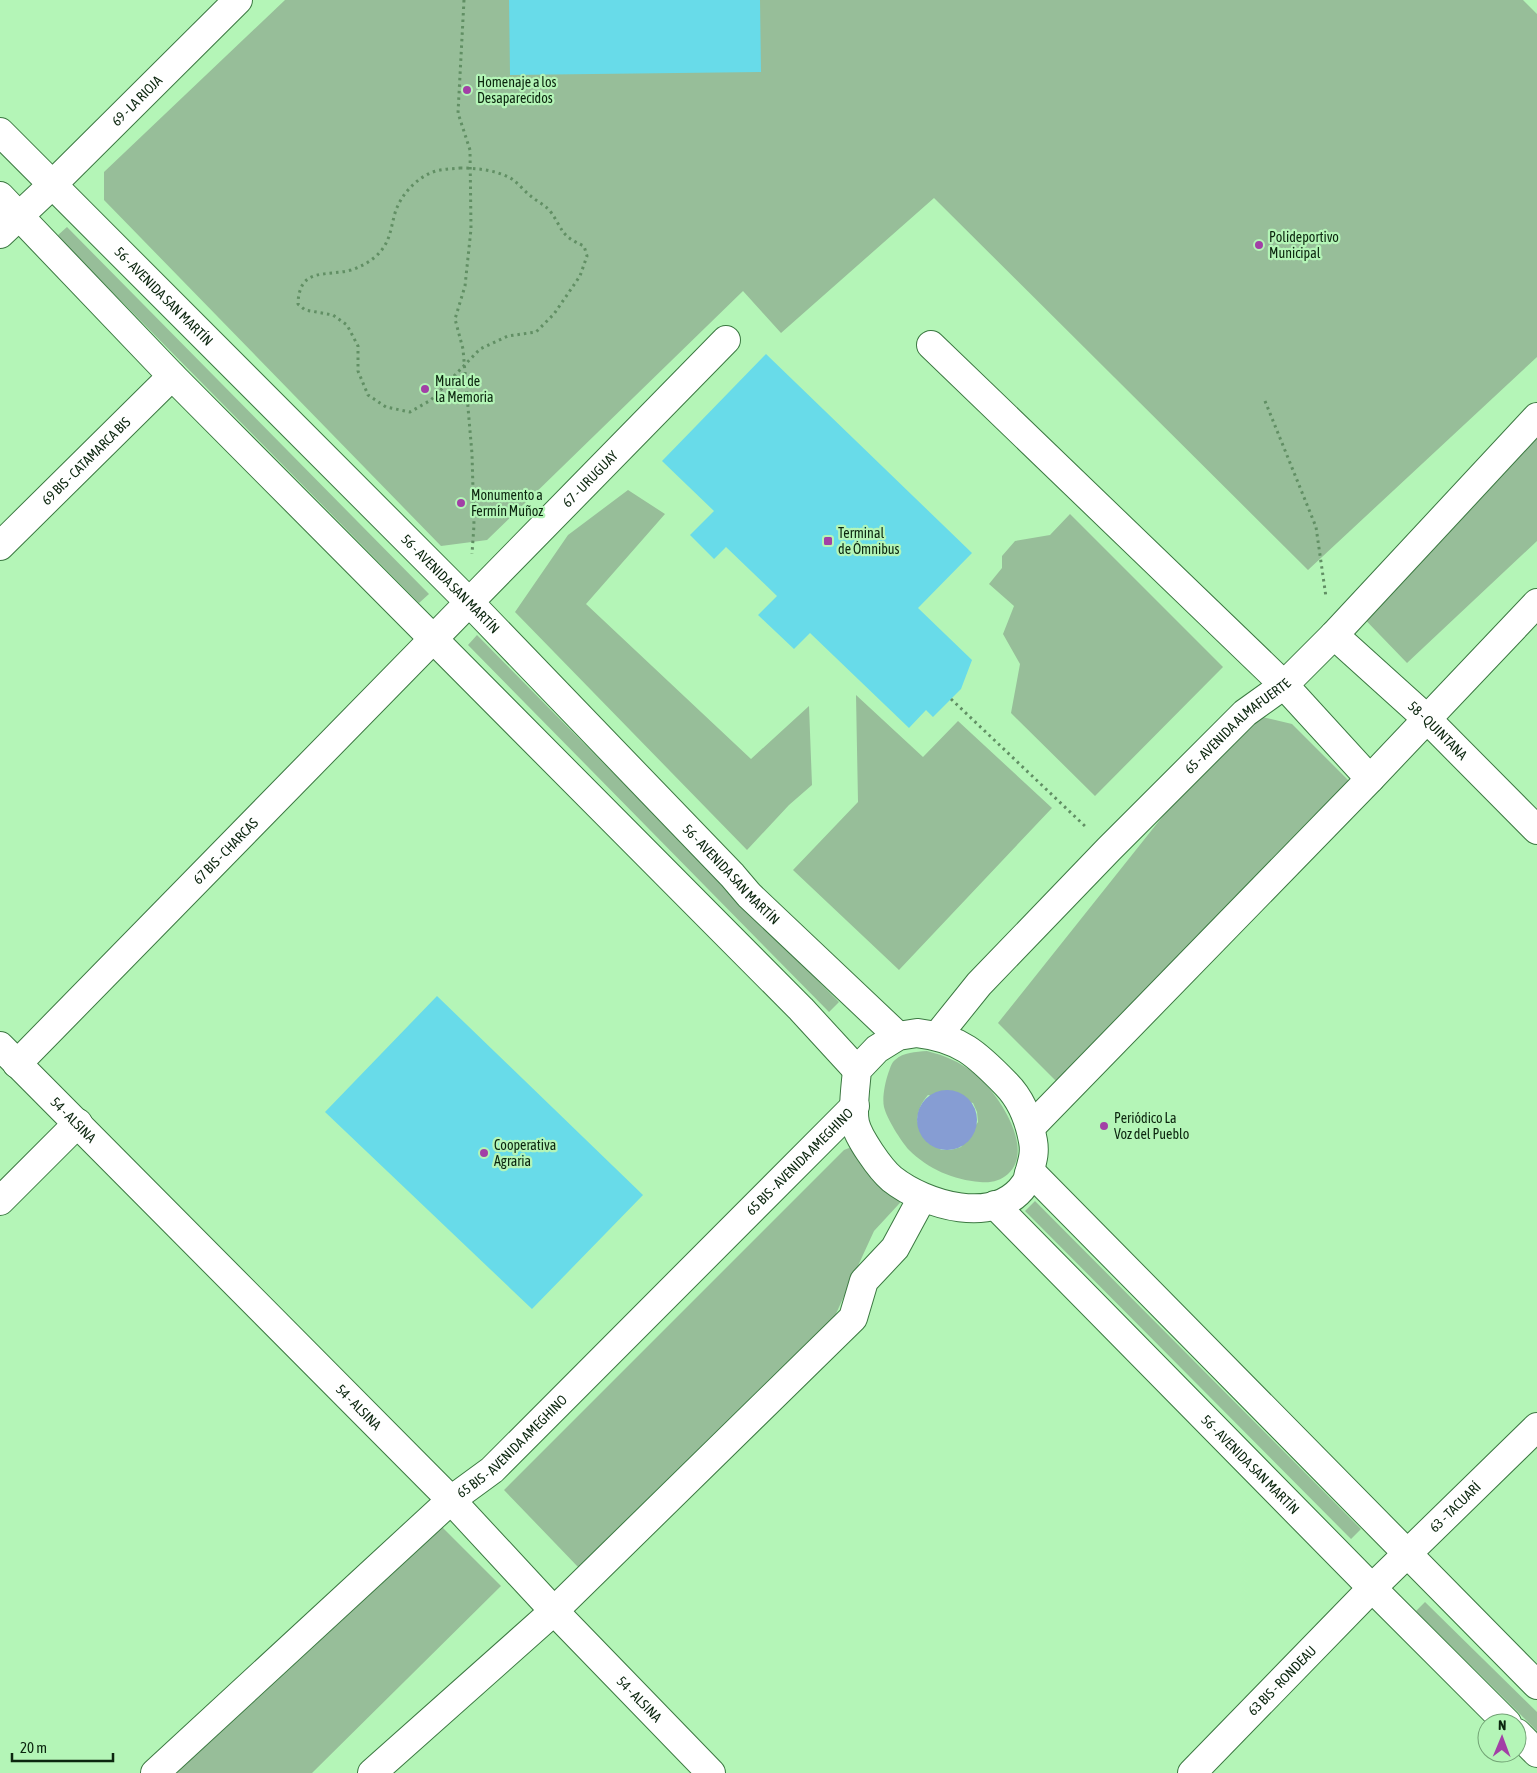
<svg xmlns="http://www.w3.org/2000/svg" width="1537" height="1773" viewBox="0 0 1537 1773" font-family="'Asap Condensed',sans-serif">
<rect width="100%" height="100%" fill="#b4f5b7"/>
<!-- green -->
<path fill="#97be99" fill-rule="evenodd" d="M 285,0 L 1523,0 L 1537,14 L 1537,357 L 1308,570 L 934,198 L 781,333 L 743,291 L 487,540 L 441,546 L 104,200 L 104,172 Z
M 67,227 L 429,594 L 419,603 L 57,236 Z
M 1537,428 L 1537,541 L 1407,663 L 1351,605 Z
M 628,490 L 665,514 L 586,604 L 751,759 L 809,706 L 812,785 L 789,805 L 747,850 L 515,612 L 568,535 Z
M 1070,514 L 1223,667 L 1095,796 L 1011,713 L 1020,664 L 1003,634 L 1014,606 L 989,584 L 1002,568 L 1002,556 L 1015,541 L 1050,535 Z
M 477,635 L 839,1002 L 829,1012 L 468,645 Z
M 856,695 L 923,757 L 958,721 L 1052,808 L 899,970 L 793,870 L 858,802 Z
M 1245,713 L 1292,724 L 1350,782 L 1056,1081 L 998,1023 Z
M 927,1051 C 946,1056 958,1061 974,1073 C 997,1091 1036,1149 1008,1174 C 1000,1181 991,1183 980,1182 C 954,1180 928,1169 909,1150 C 901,1141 887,1119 884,1107 C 882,1098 885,1083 888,1074 C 890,1069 891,1063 895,1060 C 904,1052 915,1052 927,1051 ZM 928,1095 L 973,1103 L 977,1112 L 978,1122 L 961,1147 L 951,1150 L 941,1150 L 917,1121 C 918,1110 921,1103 928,1095 Z
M 859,1144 L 910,1192 L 874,1231 L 834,1318 L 579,1568 L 504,1490 L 844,1150 Z
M 1035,1201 L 1361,1529 L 1351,1539 L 1025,1211 Z
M 434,1519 L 501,1586 L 312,1773 L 177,1773 Z
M 1425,1602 L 1537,1712 L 1537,1731 L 1416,1611 Z"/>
<!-- water -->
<path fill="#869dd3" d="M917 1120a30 30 0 1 1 60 0a30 30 0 1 1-60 0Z"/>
<!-- building -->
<path fill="#68dbe9" d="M 509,0 L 760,0 L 761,72 L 510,75 Z
M 766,354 L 972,553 L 918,608 L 972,660 L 961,689 L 933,717 L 926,710 L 909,728 L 810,633 L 794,649 L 758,615 L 777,596 L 726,547 L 714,559 L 690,535 L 714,511 L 662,461 Z
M 437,996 L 643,1195 L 532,1309 L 325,1112 Z"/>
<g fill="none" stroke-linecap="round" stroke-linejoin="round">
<defs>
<g id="minor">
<path id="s1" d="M 0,234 L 52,185 L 238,0"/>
<path d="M 931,345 L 1284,685 L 1370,779"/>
<path id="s2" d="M 0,546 L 172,376"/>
<path id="s3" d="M 1334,635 L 1427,719 L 1537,830"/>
<path id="s4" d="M 0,1046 L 451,1500 L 554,1611 L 711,1773"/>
<path id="s5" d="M 17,1064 L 726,340"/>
<path d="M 0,1201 L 78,1123"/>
<path id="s6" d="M 1192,1773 L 1372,1588 L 1537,1427"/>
</g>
<g id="major">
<path id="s7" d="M 0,132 L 470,603 L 732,875 L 749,895 L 898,1036"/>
<path d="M 0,196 L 172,376 L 801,1009 L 857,1070"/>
<path d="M 917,1033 C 960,1038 977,1054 1006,1084 C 1022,1100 1029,1119 1033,1141 C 1035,1152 1033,1159 1030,1170 C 1028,1175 1028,1181 1025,1184 C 996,1227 925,1205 892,1179 C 880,1169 858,1137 855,1123 C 852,1110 856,1083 857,1070 L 877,1049 L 898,1036 Z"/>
<path id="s8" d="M 938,1035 L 979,984 L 1109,849 L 1245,713 L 1284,685 L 1334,635 L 1537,417"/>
<path d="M 1031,1127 L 1370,779 L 1537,603"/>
<path d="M 1029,1174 L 1033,1174 L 1537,1685"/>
<path id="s9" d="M 995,1205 L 1372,1588 L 1507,1723"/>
<path d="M 1517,1733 L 1537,1753"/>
<path id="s10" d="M 155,1773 L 451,1500 L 492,1470 L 855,1106"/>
<path d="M 372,1773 L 554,1611 L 853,1318 L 864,1281 L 895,1248 L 922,1198"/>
</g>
</defs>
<!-- minor casing -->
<use href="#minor" stroke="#3b7841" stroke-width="30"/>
<!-- major casing -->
<use href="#major" stroke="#3b7841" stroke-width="30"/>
<!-- path -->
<path stroke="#618f64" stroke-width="3" stroke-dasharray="2.5 4" stroke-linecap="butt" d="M 464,0 L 458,113 L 470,150 L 471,229 L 465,286 L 455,319 L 463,349 L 472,454 L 474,525 L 472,554
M 460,168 C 476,168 497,170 512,179 C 519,184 525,192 532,197 C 538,202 545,205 550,211 C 564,230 559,235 584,246 L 587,256 L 580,276 L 554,314 L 536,332 L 508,336 L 480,349 L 431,400 L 410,412 L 386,407 L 368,395 L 358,371 L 358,346 L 347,325 L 333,315 L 305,310 L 298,304 C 299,266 327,277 351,270 C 360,267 368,263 375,257 C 390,244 390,231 395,213 C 400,196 416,178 433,172 C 441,169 451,169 460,168 Z
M 1265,401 L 1316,527 L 1326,597
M 951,699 L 1087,828"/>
<!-- minor -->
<use href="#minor" stroke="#fff" stroke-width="28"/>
<!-- major -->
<use href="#major" stroke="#fff" stroke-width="28"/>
</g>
<!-- markers -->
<g fill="#a240a6" stroke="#b4f5b7" stroke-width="2">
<circle cx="467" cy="90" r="5"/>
<circle cx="1259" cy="245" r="5"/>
<circle cx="425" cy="389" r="5"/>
<circle cx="461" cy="503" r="5"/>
<rect x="823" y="536" width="10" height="10" rx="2.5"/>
<circle cx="1104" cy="1126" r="5"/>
<circle cx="484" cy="1153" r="5"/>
</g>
<g text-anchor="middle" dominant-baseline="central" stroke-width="4.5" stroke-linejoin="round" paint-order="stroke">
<!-- poi labels -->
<g font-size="14" fill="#0c260f" stroke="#b4f5b7" text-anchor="start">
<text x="477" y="82">Homenaje a los<tspan x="477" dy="16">Desaparecidos</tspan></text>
<text x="1269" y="237">Polideportivo<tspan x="1269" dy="16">Municipal</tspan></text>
<text x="435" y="381">Mural de<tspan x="435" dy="16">la Memoria</tspan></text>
<text x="471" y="495">Monumento a<tspan x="471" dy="16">Fermín Muñoz</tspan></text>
<text x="838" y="533">Terminal<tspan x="838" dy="16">de Ómnibus</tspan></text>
<text x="1114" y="1118">Periódico La<tspan x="1114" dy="16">Voz del Pueblo</tspan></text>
<text x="494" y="1145">Cooperativa<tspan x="494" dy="16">Agraria</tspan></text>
</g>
<!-- street labels -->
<g font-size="14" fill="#0c260f" stroke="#b4f5b7">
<text stroke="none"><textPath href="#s1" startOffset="191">69 - LA RIOJA</textPath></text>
<text stroke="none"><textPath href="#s7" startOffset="232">56 - AVENIDA SAN MARTÍN</textPath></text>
<text stroke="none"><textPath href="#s2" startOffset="121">69 BIS - CATAMARCA BIS</textPath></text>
<text stroke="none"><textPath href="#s5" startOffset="819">67 - URUGUAY</textPath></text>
<text stroke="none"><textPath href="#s7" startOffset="638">56 - AVENIDA SAN MARTÍN</textPath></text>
<text stroke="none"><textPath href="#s8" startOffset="431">65 - AVENIDA ALMAFUERTE</textPath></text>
<text stroke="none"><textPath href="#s3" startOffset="141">58 - QUINTANA</textPath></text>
<text stroke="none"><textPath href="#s5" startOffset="298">67 BIS - CHARCAS</textPath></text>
<text stroke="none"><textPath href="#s7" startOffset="1042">56 - AVENIDA SAN MARTÍN</textPath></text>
<text stroke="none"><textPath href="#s4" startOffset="104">54 - ALSINA</textPath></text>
<text stroke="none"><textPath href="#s10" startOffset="889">65 BIS - AVENIDA AMEGHINO</textPath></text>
<text stroke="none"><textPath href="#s4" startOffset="509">54 - ALSINA</textPath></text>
<text stroke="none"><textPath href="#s10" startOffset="484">65 BIS - AVENIDA AMEGHINO</textPath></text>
<text stroke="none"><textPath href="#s9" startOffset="364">56 - AVENIDA SAN MARTÍN</textPath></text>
<text stroke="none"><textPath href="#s6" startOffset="374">63 - TACUARÍ</textPath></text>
<text stroke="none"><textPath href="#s6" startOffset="129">63 BIS - RONDEAU</textPath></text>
<text stroke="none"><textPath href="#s4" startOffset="914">54 - ALSINA</textPath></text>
</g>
</g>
<!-- north arrow -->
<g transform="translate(1502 1738) rotate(1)"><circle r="24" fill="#b4f5b7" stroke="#71a274"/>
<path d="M0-4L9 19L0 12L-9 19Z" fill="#a240a6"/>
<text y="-8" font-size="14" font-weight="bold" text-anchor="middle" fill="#0c260f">N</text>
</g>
<!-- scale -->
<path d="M12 1753v8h101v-8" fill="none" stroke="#0c260f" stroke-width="2.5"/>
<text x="20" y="1753" font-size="15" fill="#0c260f" stroke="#b4f5b7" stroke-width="4" paint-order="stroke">20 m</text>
</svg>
